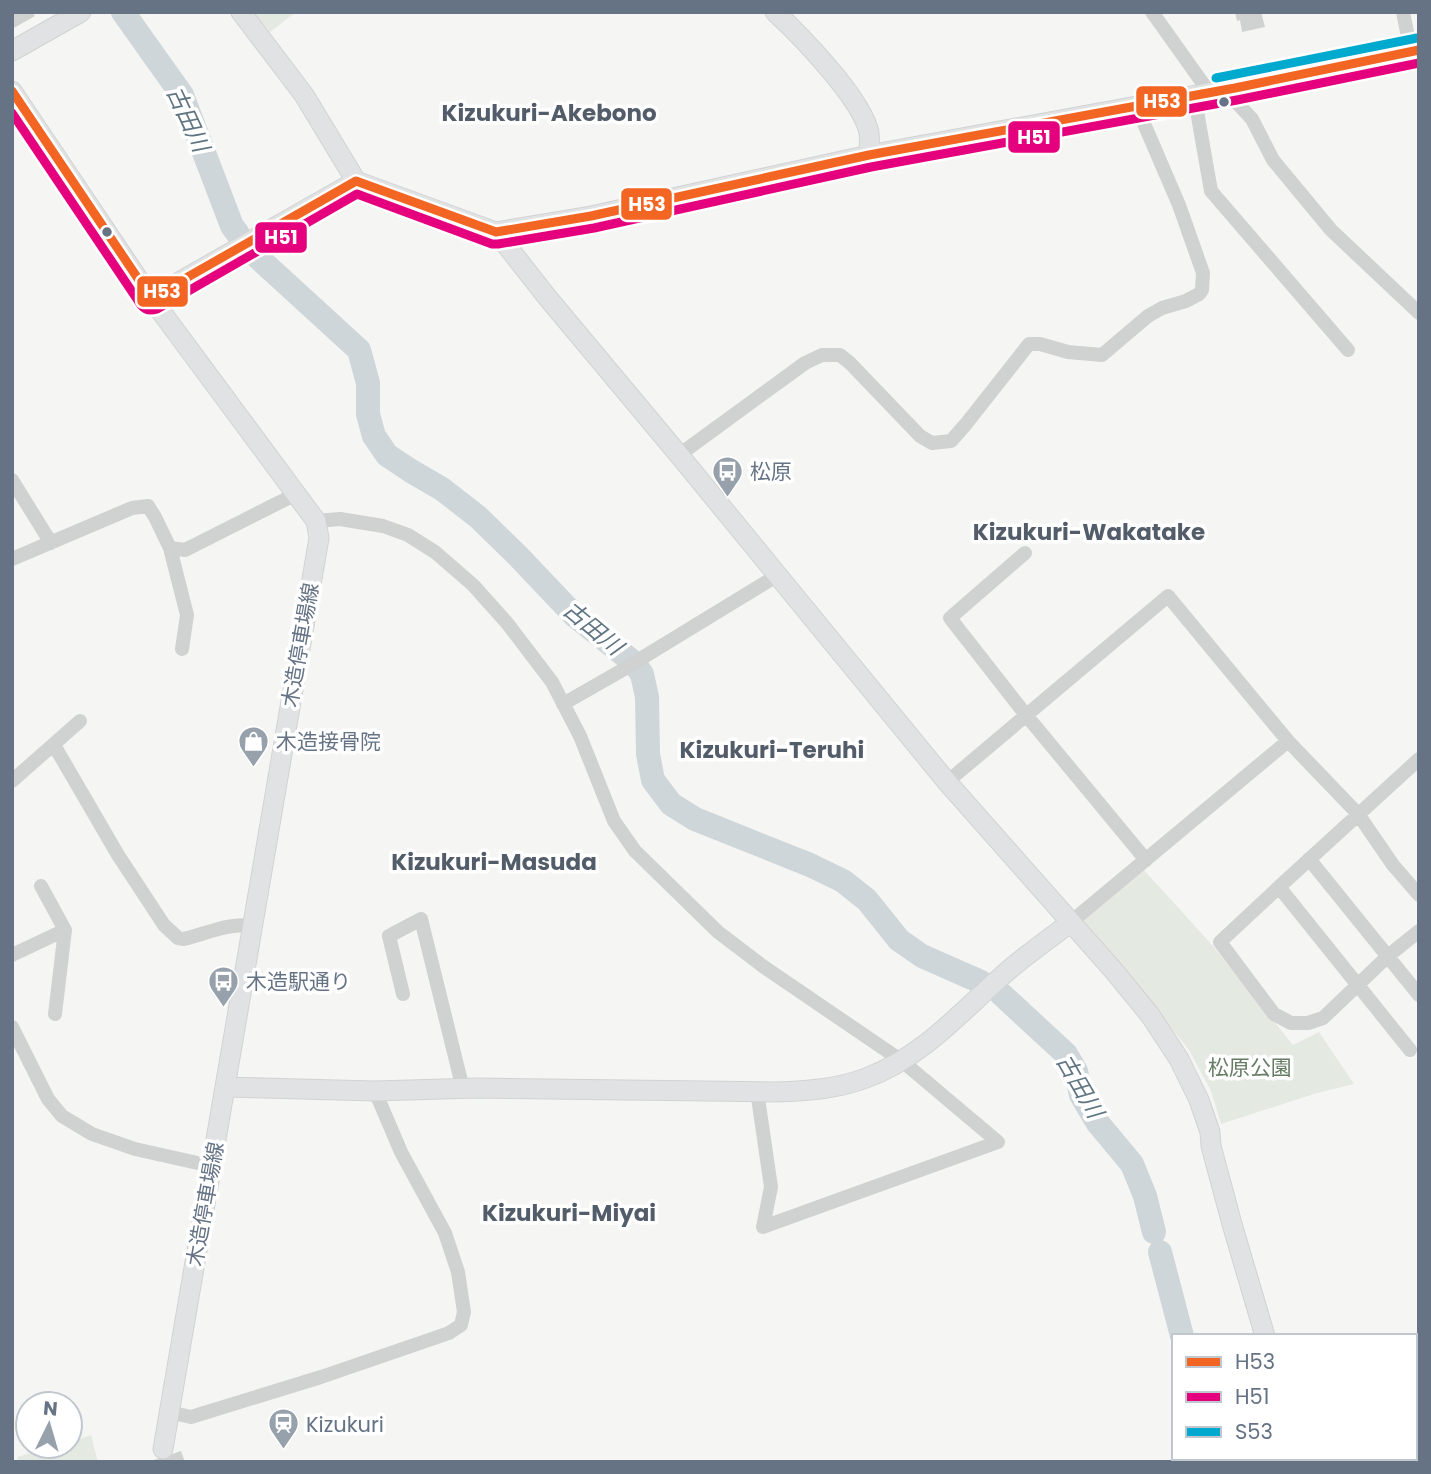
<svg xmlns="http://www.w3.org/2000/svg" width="1431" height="1474" viewBox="0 0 1431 1474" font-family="Poppins,'Noto Sans JP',sans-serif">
<rect width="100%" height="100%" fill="#f5f6f4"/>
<!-- green -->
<path fill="#e4e9e2" d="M 253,12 L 296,12 L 270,32 Z
M 1144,870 L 1213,946 L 1293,1045 L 1319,1032 L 1354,1084 L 1317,1093 L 1221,1124 L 1211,1091 L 1189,1050 L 1083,920 Z
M 91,1435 L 98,1462 L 18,1462 L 17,1457 L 55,1446 L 70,1446 L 70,1442 Z"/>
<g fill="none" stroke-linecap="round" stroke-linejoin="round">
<!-- river -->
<path stroke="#cfd6da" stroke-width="24" d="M 123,12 L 182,95 L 232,226 L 238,234
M 254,254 L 359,350 L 368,383 L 368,414 L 374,436 L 387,455 L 411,471 L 442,489 L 478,517 L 518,556 L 574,615 L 633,662 L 642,674 L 647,697 L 648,754 L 653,780 L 671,804 L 695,819 L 810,865 L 843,881 L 867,900 L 899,940 L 922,956 L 981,982
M 1001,994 L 1066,1054 L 1076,1071 L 1081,1095 L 1097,1122 L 1132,1164 L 1145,1196 L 1154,1232
M 1160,1252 L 1182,1336
M 1415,1350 L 1419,1349
M 1235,1458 L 1235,1462"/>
</g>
<!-- building -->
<path fill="#d0d1d1" d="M 12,12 L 32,12 L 35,16 L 12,29 Z
M 1235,12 L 1261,12 L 1265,27 L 1242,32 L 1240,20 L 1237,21 Z
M 181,1451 L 185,1462 L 152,1462 L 151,1461 Z"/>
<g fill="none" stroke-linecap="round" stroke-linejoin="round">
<defs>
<path id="secondary" d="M 241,12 L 304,95 L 356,181 L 496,232 L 591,216 L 869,155 L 1235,88 L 1419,50
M 775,12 C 801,36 863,100 869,133 C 870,140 869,149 869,155
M 12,51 L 81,12
M 12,91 L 151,298 L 316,521 L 319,538 L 163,1449
M 496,232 L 547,297 L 679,455 L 947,782 L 1114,971 L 1150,1015 L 1179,1059 L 1199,1100 L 1210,1132 L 1211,1146 L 1232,1224 L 1265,1336
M 151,298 L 356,181
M 225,1087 L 375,1091 L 477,1088 L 776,1092 C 807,1091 837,1089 866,1078 C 921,1058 960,1013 1003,975 C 1024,956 1048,940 1071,922
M 1301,1458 L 1302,1462"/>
</defs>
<!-- secondary casing -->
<use href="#secondary" stroke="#d1d3d3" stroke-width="21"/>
<!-- street -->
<path stroke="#d0d1d1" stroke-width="14" d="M 1152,12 L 1209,92
M 1403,12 L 1411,52
M 1224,89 L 1252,119 L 1273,160 L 1331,230 L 1419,313
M 1194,94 L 1211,191 L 1348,350
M 679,455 L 805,363 L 822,355 L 840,355 L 850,363 L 920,436 L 932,443 L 951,441 L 966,424 L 1029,344 L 1040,344 L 1068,352 L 1102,355 L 1148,316 L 1162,308 L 1186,301 L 1199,294 L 1202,290 L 1203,273 L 1179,205 L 1136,105
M 12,480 L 51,543
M 316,521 L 340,519 L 383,526 L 408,535 L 435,552 L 473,585 L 507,623 L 552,682 L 580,736 L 614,821 L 635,851 L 718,932 L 764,967 L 902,1061 L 998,1142 L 763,1227 L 771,1187 L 757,1091
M 170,548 L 187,615 L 182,649
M 1025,553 L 950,618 L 1026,715 L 1146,860
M 12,559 L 132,508 L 148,506 L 155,517 L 170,548 L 185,550 L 296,494
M 563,704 L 619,672 L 778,575
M 54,745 L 118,855 L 164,925 L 178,938 L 184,939 C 205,934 230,922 252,926
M 1419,759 L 1279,887 L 1220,942 L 1274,1014 L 1291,1023 L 1308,1023 L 1323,1018 L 1388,956 L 1419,931
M 12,781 L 80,721
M 947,782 L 1168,596 L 1288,741 L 1358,814 L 1393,865 L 1419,895
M 1309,859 L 1419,995
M 41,886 L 65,930 L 55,1014
M 1279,887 L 1410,1050
M 1071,922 L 1288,741
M 12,955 L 65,930
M 403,994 L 389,936 L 421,919 L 463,1089
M 12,1027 L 48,1099 L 62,1116 L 92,1134 L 135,1149 L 211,1166
M 169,1412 L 191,1417 L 321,1377 L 420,1343 L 449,1333 L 461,1325 L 464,1312 L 458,1272 L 445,1233 L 401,1152 L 375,1091"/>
<!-- secondary -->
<use href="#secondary" stroke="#e1e2e3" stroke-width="19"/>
<defs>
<path id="bus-1" d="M 12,91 L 151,298 L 356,181 L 496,232 L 591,216 L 869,155 L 1235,88 L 1419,50"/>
<path id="bus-2" d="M 12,113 L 141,305 C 145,310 151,311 157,309 L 357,194 L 492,244 L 498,244 L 594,228 L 871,167 L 1237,100 L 1419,63"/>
<path id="bus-3" d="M 1216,78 L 1417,38"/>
</defs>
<!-- bus-1 casing -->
<use href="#bus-1" stroke="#fff" stroke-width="14"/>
<!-- bus-2 casing -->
<use href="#bus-2" stroke="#fff" stroke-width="14"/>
<!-- bus-3 casing -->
<use href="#bus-3" stroke="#fff" stroke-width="14"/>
<!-- bus-1 -->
<use href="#bus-1" stroke="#f26522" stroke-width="9"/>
<!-- bus-2 -->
<use href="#bus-2" stroke="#e5007d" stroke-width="9"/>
<!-- bus-3 -->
<use href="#bus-3" stroke="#00a9ce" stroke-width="9"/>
</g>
<!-- icons -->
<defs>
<symbol id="bus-pin" viewBox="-11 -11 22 30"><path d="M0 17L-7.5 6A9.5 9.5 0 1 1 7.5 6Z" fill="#97a1ac" stroke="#fff"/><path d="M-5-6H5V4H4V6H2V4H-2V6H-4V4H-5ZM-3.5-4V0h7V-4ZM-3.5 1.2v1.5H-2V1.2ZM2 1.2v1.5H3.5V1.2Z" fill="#fff"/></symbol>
<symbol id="shop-pin" viewBox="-11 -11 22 30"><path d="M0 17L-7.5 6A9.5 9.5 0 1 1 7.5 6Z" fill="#97a1ac" stroke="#fff"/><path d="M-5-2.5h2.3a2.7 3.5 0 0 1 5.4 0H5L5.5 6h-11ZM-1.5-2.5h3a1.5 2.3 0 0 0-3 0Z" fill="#fff"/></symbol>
<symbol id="station-pin" viewBox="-11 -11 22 30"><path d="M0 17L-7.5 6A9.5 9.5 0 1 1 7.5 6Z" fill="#97a1ac" stroke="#fff"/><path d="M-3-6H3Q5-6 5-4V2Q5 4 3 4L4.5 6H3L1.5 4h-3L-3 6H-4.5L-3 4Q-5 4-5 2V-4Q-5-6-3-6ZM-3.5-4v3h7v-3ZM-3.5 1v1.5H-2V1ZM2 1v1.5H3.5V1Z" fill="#fff"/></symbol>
</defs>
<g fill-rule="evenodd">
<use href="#bus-pin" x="710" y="454" width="35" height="47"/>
<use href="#shop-pin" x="236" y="724" width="35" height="47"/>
<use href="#bus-pin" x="206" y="964" width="35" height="47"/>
<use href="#station-pin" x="266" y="1406" width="35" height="47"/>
</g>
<!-- markers -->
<g fill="#657385" stroke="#fff" stroke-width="2.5">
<circle cx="1224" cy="102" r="6"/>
<circle cx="107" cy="232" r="6"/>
</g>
<g text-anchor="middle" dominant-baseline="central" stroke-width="7" stroke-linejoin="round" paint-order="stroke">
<!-- poi labels -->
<g font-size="21" fill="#657385" stroke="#fff" text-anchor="start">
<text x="750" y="471">松原</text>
<text x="276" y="741">木造接骨院</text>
<text x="246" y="981">木造駅通り</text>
<text x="306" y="1424">Kizukuri</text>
</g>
<!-- street labels -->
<g font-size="21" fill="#657385" stroke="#fff">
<text transform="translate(300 645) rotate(-80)">木造停車場線</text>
<text transform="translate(205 1204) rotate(-80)">木造停車場線</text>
</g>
<!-- park labels -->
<g font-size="21" fill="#667c64" stroke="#fff">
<text x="1250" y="1067">松原公園</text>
</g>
<!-- neighbourhood labels -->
<g font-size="23" font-weight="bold" fill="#535d6a" stroke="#fff">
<text x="549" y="113">Kizukuri-Akebono</text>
<text x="1089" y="532">Kizukuri-Wakatake</text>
<text x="772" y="750">Kizukuri-Teruhi</text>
<text x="494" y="862">Kizukuri-Masuda</text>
<text x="569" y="1213">Kizukuri-Miyai</text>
</g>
<!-- water labels -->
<g font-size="23" font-style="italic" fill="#607582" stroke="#fff">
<text transform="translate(188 119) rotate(65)">古田川</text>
<text transform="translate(593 628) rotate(40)">古田川</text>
<text transform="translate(1080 1086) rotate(60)">古田川</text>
</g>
</g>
<g stroke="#fff" stroke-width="2.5">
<rect x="1135" y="85" width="53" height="33" rx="7" fill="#f26522"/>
<rect x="1007" y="120" width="54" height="34" rx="7" fill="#e5007d"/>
<rect x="620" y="187" width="53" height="34" rx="7" fill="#f26522"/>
<rect x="254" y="221" width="54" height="33" rx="7" fill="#e5007d"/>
<rect x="136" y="275" width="53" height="33" rx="7" fill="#f26522"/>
</g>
<g font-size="19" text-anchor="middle" font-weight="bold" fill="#fff">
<text x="1162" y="108">H53</text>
<text x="1034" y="144">H51</text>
<text x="647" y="211">H53</text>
<text x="281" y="244">H51</text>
<text x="162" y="298">H53</text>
</g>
<!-- border -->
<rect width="1431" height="1474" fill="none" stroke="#657385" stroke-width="28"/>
<!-- legend -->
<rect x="1172" y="1334" width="245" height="126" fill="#ffffff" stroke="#c1c7ce" stroke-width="2"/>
<rect x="1186" y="1357" width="35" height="10" fill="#f26522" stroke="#c1c7ce" stroke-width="2"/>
<text x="1235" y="1369" font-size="21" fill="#657385">H53</text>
<rect x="1186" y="1392" width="35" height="10" fill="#e5007d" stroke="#c1c7ce" stroke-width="2"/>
<text x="1235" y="1404" font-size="21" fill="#657385">H51</text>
<rect x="1186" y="1427" width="35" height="10" fill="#00a9ce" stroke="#c1c7ce" stroke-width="2"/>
<text x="1235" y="1439" font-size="21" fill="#657385">S53</text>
<!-- north arrow -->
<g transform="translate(49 1425) rotate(5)"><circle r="33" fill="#ffffff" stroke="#c1c7ce" stroke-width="2"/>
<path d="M0-5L12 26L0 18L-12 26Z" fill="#97a1ac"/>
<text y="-10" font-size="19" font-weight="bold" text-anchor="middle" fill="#657385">N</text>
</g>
</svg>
